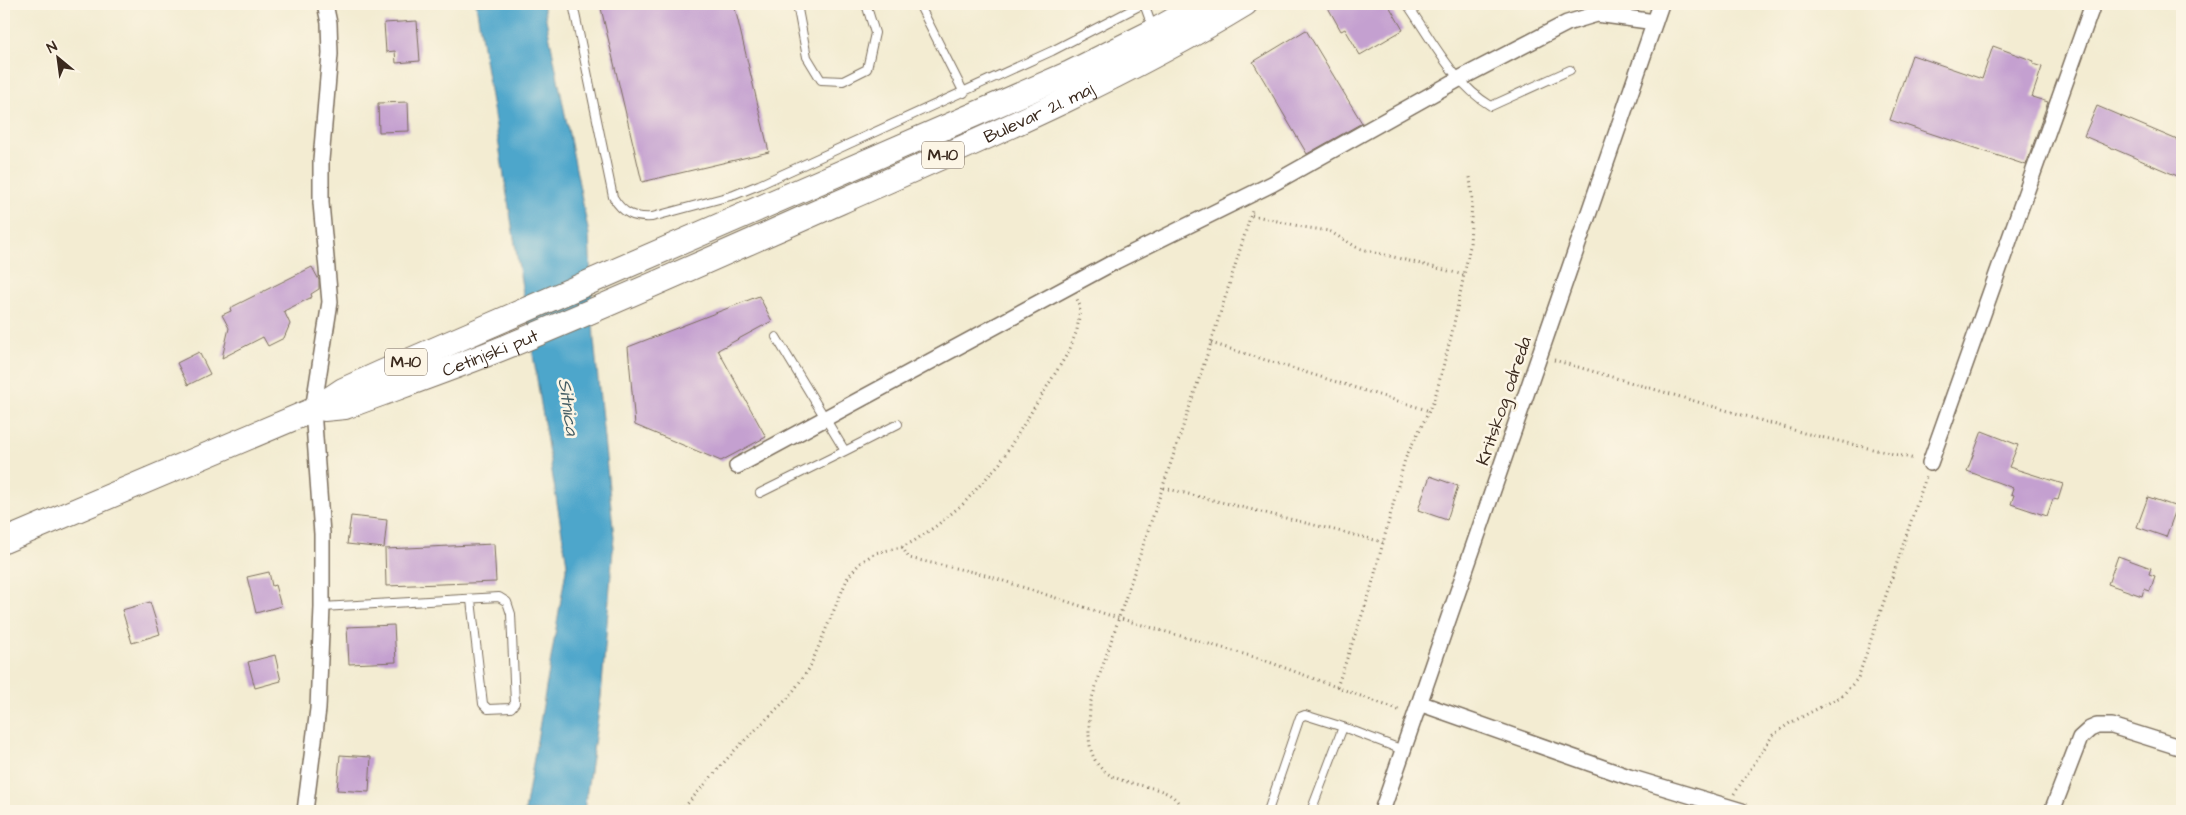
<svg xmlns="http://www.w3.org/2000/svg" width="2186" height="815" viewBox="0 0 2186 815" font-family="'Architects Daughter',sans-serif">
<rect width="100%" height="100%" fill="#fcf5e5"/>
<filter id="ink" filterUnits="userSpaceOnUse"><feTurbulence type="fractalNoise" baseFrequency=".02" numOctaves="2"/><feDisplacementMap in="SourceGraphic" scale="10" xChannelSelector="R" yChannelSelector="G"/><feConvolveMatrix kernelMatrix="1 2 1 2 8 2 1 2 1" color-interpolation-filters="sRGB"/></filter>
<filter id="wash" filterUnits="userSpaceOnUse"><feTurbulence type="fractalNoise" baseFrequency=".0096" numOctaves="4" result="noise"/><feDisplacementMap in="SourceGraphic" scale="20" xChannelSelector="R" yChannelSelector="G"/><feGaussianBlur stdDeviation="1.12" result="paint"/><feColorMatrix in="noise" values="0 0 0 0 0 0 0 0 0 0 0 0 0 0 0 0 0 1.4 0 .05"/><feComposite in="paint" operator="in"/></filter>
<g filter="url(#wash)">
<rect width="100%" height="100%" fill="#f3ecd2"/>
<!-- water -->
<path fill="#4ea6cb" stroke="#446874" d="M 476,4 L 543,4 L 589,234 L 594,340 L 614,537 L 601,697 L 584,811 L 525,811 L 567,564 Z"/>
<g id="blocks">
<!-- building -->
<path fill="#c4a0d0" d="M 600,4 L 734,4 L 769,152 L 642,182 Z
M 1326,4 L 1388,4 L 1403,30 L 1360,55 L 1345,29 L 1341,31 Z
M 417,21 L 420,61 L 396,63 L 395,51 L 386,52 L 384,23 Z
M 1306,30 L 1362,123 L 1307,154 L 1253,62 Z
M 1993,46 L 2034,61 L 2033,64 L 2042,67 L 2032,97 L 2048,102 L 2026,165 L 1890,120 L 1912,55 L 1982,79 Z
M 408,102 L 409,131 L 379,132 L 378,103 Z
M 2097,106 L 2182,142 L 2182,178 L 2084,136 Z
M 312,267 L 319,280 L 319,289 L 311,294 L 312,297 L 284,311 L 290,324 L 284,338 L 268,346 L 263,337 L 222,358 L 229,328 L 222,315 L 231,311 L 230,308 Z
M 759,296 L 772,321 L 718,350 L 766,437 L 721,461 L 635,425 L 628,347 Z
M 199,352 L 210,374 L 188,385 L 177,363 Z
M 1982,431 L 2018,445 L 2009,467 L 2063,484 L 2058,500 L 2053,499 L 2047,516 L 2011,504 L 2014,495 L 2011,494 L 2013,488 L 1967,471 Z
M 1430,476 L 1458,486 L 1447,520 L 1418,510 Z
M 2148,497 L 2177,507 L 2166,537 L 2137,527 Z
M 351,516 L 387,520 L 384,548 L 347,544 Z
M 494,544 L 496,582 L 386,586 L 385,549 Z
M 2118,556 L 2151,568 L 2149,574 L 2155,576 L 2150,591 L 2144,589 L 2142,596 L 2108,584 Z
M 269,572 L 272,586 L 275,585 L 281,606 L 256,613 L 247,577 Z
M 150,602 L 160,634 L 132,643 L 122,610 Z
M 394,625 L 396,662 L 349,664 L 347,627 Z
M 275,655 L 281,681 L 255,688 L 248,662 Z
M 340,755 L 371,757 L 369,792 L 337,790 Z"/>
</g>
</g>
<g filter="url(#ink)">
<use href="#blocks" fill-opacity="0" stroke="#7b6e5d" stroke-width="1"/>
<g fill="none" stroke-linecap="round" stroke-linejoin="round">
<defs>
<path id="service" d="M 573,4 L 613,197 C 623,214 634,218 652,217 L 734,195 L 759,185 L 1052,51 L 1143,4
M 797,4 L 807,57 L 821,80 L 843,81 L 867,69 L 875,33 L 866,4
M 919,4 L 964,93
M 1144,4 L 1153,29
M 1407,4 C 1432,40 1453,83 1491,106 L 1570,70
M 845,451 L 898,424
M 760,493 L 845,451 L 776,337
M 322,607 L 499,597 L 507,602 L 511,614 L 515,703 L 511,708 L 488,709 L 483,704 L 471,600
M 1268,811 L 1300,717 L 1305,715 L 1343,727 L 1403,750
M 1311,811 L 1343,727"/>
<path id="minor" d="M 1930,463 L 2093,4
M 737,466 L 1116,261 L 1272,184 L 1459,79 L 1567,23 L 1597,14 L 1655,22
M 1419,703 L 1629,777 L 1742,811
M 305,811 L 318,709 L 322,607 L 322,534 L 313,410 L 330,302 L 321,203 L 321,160 L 330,54 L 329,23 L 325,4
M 1382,811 L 1661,4
M 2052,811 L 2080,738 L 2090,729 L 2097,726 L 2112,726 L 2182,748"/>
<g id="primary">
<path id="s1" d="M 324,409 L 345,407 C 399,387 454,368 508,346 C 619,301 729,251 840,202 C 976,142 1117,82 1245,4"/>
<path d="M 4,541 L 313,410 L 343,390 L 383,372 L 1070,73 L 1154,31 L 1202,4"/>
</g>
</defs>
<!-- service casing -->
<use href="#service" stroke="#7b6e5d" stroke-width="10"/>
<!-- minor casing -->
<use href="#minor" stroke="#7b6e5d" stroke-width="18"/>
<!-- primary casing -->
<use href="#primary" stroke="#7b6e5d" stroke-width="26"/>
<!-- path -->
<path stroke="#7b6e5d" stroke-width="3" stroke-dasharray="1 4" stroke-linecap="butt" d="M 1252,215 L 1303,227 L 1329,231 L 1358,248 L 1464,275
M 1211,343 L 1430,411
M 1554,360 L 1804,433 L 1915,459
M 1164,488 L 1383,542
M 902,547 L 909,558 L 982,574 L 1118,618 L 1261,659 L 1401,711
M 1337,687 L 1370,592 L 1405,459 L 1434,401 L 1452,333 L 1470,246 L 1472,198 L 1470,177
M 1734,794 L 1773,735 L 1790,723 L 1842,696 L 1858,678 L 1926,477
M 681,811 L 735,750 L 789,697 L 809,669 L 848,577 L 860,563 L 875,553 L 902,547 L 914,541 L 936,526 L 963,504 L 1000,463 L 1069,351 L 1077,330 L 1079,317 L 1080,306 L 1077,299
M 1182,811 C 1173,774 1104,798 1091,750 C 1087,735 1090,719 1090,704 L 1211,343 L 1252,211"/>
<!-- service -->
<use href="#service" stroke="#fff" stroke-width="8"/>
<!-- minor -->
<use href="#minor" stroke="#fff" stroke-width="15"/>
<!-- primary -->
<use href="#primary" stroke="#fff" stroke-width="24"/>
</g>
</g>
<g text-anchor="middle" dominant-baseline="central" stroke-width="5" stroke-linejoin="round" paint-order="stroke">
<!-- shield labels -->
<g fill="#fcf5e5" stroke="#75675a" stroke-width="1">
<rect x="922" y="141.5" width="42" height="27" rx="4"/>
<rect x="385" y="348.5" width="42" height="27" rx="4"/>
</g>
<g font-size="16" font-weight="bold" fill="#3b2a1e">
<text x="943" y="155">M-10</text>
<text x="406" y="362">M-10</text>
</g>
<!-- street labels -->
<g font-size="18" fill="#3b2a1e" stroke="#fcf5e5">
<text stroke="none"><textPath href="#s1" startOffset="775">Bulevar 21. maj</textPath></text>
<text stroke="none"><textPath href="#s1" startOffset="176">Cetinjski put</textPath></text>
<text transform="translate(1504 401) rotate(-71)">Kritskog odreda</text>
</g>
<!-- water labels -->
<g font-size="19" font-style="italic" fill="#435c63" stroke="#fcf5e5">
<text transform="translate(568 407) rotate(82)">Sitnica</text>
</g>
</g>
<!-- margin -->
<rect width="2186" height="815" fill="none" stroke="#fcf5e5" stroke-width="20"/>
<!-- north arrow -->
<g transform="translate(58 58) rotate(331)" stroke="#fcf5e5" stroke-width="4" paint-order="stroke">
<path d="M0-4L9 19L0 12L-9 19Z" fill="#3b2a1e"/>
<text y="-8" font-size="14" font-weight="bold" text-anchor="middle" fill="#3b2a1e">N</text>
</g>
</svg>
